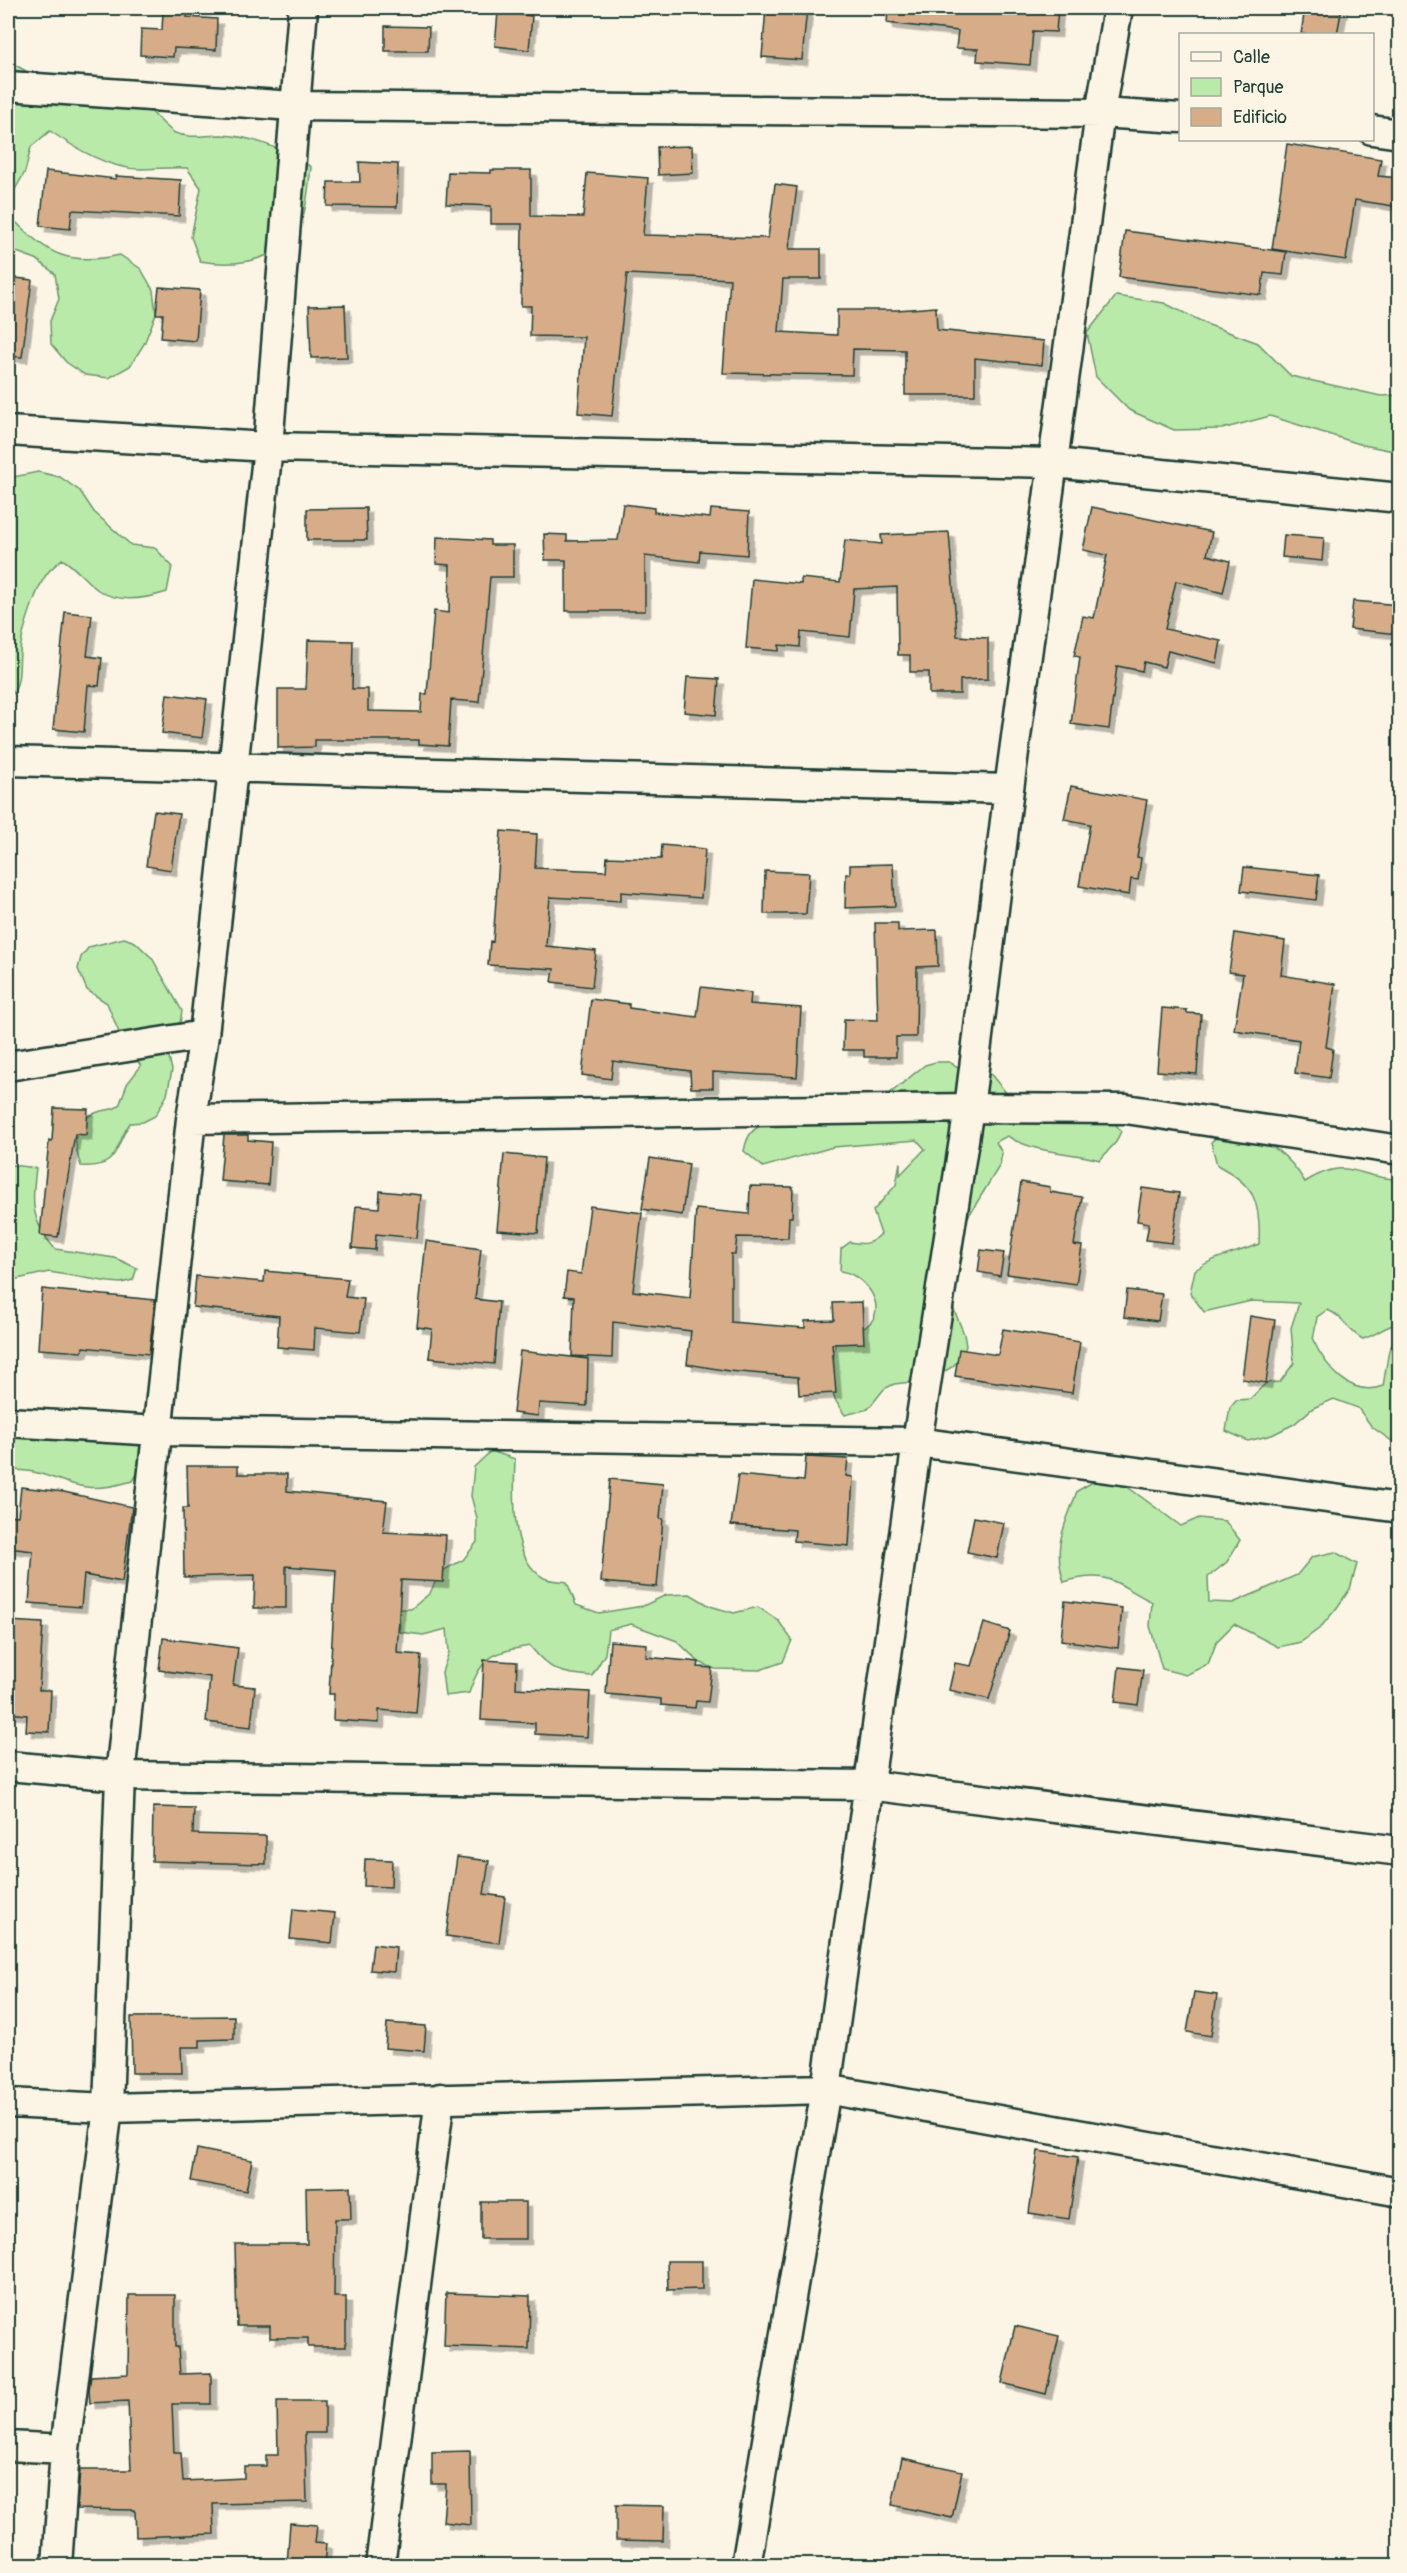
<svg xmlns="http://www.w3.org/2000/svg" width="1407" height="2573" viewBox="0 0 1407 2573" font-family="Pangolin,sans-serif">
<defs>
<filter id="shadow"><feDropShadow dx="5.5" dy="5.5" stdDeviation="0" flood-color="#0004"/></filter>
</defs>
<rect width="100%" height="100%" fill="#fcf5e5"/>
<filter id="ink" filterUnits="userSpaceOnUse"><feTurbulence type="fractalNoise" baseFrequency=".0167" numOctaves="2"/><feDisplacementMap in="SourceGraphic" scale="12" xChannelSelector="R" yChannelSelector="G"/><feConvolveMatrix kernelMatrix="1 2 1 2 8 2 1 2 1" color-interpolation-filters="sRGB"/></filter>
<g filter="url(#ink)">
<!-- green -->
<path fill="#baeaa9" stroke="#6c946e" stroke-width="1.5" d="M 8,61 L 28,72 L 43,90 L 135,95 C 143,103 168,130 175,133 C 191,139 204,135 221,135 C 253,136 284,150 311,167 C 309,182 308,198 304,213 C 291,260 239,268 200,261 L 191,237 L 201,188 L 187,168 C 171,167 156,169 140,169 C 109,169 75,148 50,131 L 31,147 L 25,172 L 13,193 L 12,218 C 47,255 69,266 120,255 L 141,269 L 153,290 L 156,314 L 144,344 L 130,366 L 109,378 L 85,375 L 66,362 L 51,344 L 50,321 L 59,299 L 55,274 L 36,259 L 8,249 Z
M 1116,296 L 1164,303 L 1209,325 L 1258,343 L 1291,376 L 1381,396 L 1399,395 L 1399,452 L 1363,445 L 1270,416 L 1222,429 L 1174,430 L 1129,410 L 1096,377 L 1087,333 Z
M 38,472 L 60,477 L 80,491 L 94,512 L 131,545 L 155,548 L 172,566 L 167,592 C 145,599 118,604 98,590 C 86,582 77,568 62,559 C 57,564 50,569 46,575 C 36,589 24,627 21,644 C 17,666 24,681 8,701 L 8,478 Z
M 124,938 L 135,942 L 152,958 L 182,1011 L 178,1035 L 169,1058 L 172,1070 L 167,1095 L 155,1116 L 143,1122 L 130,1123 C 113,1148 121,1168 81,1166 C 73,1143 70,1120 101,1111 C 107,1110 112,1110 119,1106 L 127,1084 L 141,1066 L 120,1035 L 107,1003 L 87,990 L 78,969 L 81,957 L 89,947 Z
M 936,1062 L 949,1062 L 960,1068 L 984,1066 L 1008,1095 L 1056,1096 L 1113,1121 L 1121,1131 L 1116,1142 L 1100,1160 C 1068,1151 1036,1154 1007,1136 L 996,1142 L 1002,1153 L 1000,1165 L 960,1230 L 963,1255 L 950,1300 L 964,1334 L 966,1346 L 961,1358 L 952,1367 L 930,1380 L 894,1384 L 884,1389 L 868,1409 L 845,1415 C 823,1387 833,1376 835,1344 C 845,1338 863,1332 871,1322 C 887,1302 861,1273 840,1271 L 841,1249 L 850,1242 C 864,1245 871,1244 881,1234 L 873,1211 L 896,1185 L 900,1162 L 900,1175 L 925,1149 L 917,1140 L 833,1147 L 763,1167 L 744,1151 C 747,1136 751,1129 765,1124 L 877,1098 L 889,1094 L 925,1065 Z
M 1230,1126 C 1266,1143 1284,1147 1305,1182 C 1350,1154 1356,1179 1399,1179 L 1399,1323 C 1385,1326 1376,1335 1363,1339 C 1348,1332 1343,1315 1327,1310 L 1317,1317 L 1313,1340 C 1326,1367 1350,1398 1383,1386 L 1389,1350 L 1399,1334 L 1399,1446 L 1372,1427 L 1358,1408 L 1334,1399 L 1313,1408 L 1294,1424 L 1272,1435 L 1248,1441 L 1226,1431 L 1230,1407 L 1236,1400 L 1250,1399 L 1266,1383 L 1280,1382 L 1294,1363 L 1291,1328 L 1299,1303 L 1251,1301 L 1204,1312 L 1190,1293 L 1195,1270 C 1217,1255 1235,1254 1259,1244 C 1261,1202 1255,1185 1217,1165 L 1211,1142 Z
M 12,1165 L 36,1168 C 32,1203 30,1221 55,1249 L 115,1258 L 137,1268 L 133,1280 L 121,1283 L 109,1282 L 49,1272 L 8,1281 L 8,1166 Z
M 8,1434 L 138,1435 L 145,1459 L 133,1481 C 117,1485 102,1489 86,1487 C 60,1484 35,1466 8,1471 Z
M 491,1451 L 515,1459 C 514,1492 509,1559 544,1578 C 550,1581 560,1581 567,1582 L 576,1605 L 599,1613 L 643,1606 L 666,1595 L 690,1594 L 710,1606 L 734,1613 L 758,1607 L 778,1620 L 792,1640 L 783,1662 L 760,1670 L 715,1669 L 699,1662 L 677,1641 L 631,1624 L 608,1630 L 605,1654 L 592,1676 C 559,1673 551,1672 530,1646 C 493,1652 481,1656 469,1693 L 445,1696 L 442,1672 L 449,1652 L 447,1629 L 423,1635 L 400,1632 L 399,1609 L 411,1609 L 430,1593 L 440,1572 L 463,1560 L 477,1542 L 477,1518 L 471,1496 L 474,1467 Z
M 1098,1479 L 1122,1483 L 1181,1526 L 1199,1518 L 1225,1521 L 1240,1540 L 1227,1562 L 1208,1577 L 1209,1602 L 1233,1603 L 1297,1575 L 1312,1557 L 1335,1552 L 1357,1564 L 1350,1589 L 1336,1609 L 1320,1628 L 1301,1642 L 1278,1647 L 1234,1624 L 1217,1641 L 1208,1664 L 1186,1675 L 1162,1669 L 1150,1626 L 1152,1602 C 1114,1583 1109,1569 1064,1582 C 1052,1544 1065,1527 1077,1491 Z"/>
<!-- building -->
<path fill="#d7ad89" stroke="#1f3d34" stroke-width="1.5" filter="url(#shadow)" d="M 766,8 L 807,8 L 802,60 L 762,57 Z
M 888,8 L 1058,8 L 1056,32 L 1033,31 L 1030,65 L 977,61 L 978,49 L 956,48 L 958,31 L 887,23 Z
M 1305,8 L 1342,8 L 1337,34 L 1301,34 Z
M 163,12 L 188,14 L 187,17 L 217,19 L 216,50 L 174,48 L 173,57 L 140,55 L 141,29 L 162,30 Z
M 498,12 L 532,16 L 529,50 L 495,46 Z
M 385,26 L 429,27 L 428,51 L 385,51 Z
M 1287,144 L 1381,159 L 1378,176 L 1400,178 L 1400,207 L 1355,200 L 1346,260 L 1272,249 Z
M 692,146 L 693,173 L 658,175 L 657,147 Z
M 359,162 L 398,164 L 397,207 L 327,206 L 328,182 L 360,182 Z
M 491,170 L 531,170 L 531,216 L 583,217 L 587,173 L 648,178 L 643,235 L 768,238 L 775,184 L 797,187 L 789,249 L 821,249 L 821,279 L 783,279 L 779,332 L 837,335 L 837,310 L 897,310 L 936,307 L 937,330 L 1044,341 L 1042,365 L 975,358 L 975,395 L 905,395 L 905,350 L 853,349 L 852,375 L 723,373 L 730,279 L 627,274 L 612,416 L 578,413 L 584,337 L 530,336 L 531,306 L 521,306 L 522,224 L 491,224 L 491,206 L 446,204 L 448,172 L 491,173 Z
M 46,171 L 116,179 L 116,176 L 181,180 L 179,216 L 72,210 L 70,229 L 40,226 Z
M 1125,231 L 1286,252 L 1283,275 L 1264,273 L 1261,295 L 1119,277 Z
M 8,277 L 32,280 L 22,357 L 8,356 Z
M 159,287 L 200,290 L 196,341 L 161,338 L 163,314 L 156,314 Z
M 345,305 L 347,357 L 311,358 L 309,306 Z
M 623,504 L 654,508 L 654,512 L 710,518 L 711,509 L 749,512 L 747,555 L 700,551 L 699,562 L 645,556 L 645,611 L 566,611 L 566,560 L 545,560 L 544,534 L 567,535 L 567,541 L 618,540 Z
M 1092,507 L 1212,532 L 1207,555 L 1230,561 L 1223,593 L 1176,581 L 1165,629 L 1221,641 L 1217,663 L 1168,651 L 1164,667 L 1144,662 L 1142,671 L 1117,666 L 1109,729 L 1071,724 L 1080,657 L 1074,656 L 1083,616 L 1094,618 L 1107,555 L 1083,550 Z
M 366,508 L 367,540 L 307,540 L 307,509 Z
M 949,532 L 957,636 L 988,638 L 988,679 L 960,680 L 960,694 L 929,694 L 929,672 L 910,672 L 910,655 L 898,655 L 897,587 L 854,589 L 850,637 L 801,632 L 800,647 L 779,645 L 779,651 L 746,648 L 752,579 L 801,584 L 801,578 L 840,582 L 845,540 L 882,544 L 881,535 Z
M 1284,535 L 1324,538 L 1322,561 L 1282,557 Z
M 437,537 L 490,540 L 490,545 L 513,545 L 513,577 L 490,577 L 479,702 L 451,700 L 448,746 L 419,744 L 419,740 L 315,740 L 315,747 L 278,748 L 278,689 L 306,689 L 308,640 L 353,641 L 352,689 L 368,689 L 368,711 L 421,712 L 422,694 L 427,694 L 434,611 L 449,613 L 450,565 L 436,564 Z
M 1353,601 L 1400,605 L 1398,634 L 1350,629 Z
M 65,612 L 92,615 L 87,656 L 102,658 L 99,686 L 88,685 L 84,732 L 53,729 Z
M 687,677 L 719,679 L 716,715 L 684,712 Z
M 167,694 L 207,699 L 202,738 L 162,733 Z
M 1071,786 L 1147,800 L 1137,857 L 1141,858 L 1138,880 L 1131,879 L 1129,895 L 1079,886 L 1090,824 L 1064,819 Z
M 154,811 L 179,814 L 171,870 L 146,866 Z
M 501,831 L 537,834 L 535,868 L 606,871 L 607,857 L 661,859 L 662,845 L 705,849 L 701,898 L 621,892 L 621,901 L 550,897 L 546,946 L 596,951 L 592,987 L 552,982 L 554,969 L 488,965 L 490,941 L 493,942 Z
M 893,864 L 895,906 L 845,908 L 846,874 L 850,874 L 850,865 Z
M 1244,867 L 1319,875 L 1316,900 L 1241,891 Z
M 765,871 L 809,873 L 806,914 L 764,914 Z
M 875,923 L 898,923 L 898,931 L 937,930 L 938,966 L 917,967 L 916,1037 L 896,1037 L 896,1057 L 864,1057 L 864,1050 L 843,1050 L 844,1019 L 878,1020 Z
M 1235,933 L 1285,941 L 1281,975 L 1335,984 L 1326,1047 L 1333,1049 L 1329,1078 L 1295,1073 L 1299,1040 L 1234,1030 L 1243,974 L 1229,972 Z
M 701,987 L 751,993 L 750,1004 L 801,1008 L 797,1077 L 713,1072 L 713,1088 L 691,1088 L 690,1071 L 613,1061 L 611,1079 L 582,1075 L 591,999 L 629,1004 L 629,1008 L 697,1017 Z
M 1162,1008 L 1187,1010 L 1187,1013 L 1201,1014 L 1197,1074 L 1157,1071 Z
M 54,1108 L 88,1109 L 86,1135 L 75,1134 L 58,1237 L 40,1235 L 49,1140 L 52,1141 Z
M 224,1135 L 248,1135 L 248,1140 L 271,1142 L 268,1185 L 220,1181 Z
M 504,1154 L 544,1158 L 538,1233 L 497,1230 Z
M 650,1158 L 689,1164 L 682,1215 L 642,1209 Z
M 1021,1182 L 1050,1187 L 1050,1192 L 1082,1197 L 1074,1245 L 1082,1246 L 1076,1284 L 1007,1274 Z
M 750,1186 L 793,1187 L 792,1217 L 789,1217 L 788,1238 L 737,1237 L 735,1254 L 731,1254 L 731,1322 L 805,1328 L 805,1321 L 834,1320 L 833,1303 L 862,1302 L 864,1343 L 832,1344 L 836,1393 L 799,1395 L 798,1377 L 729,1371 L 687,1364 L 691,1331 L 613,1322 L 612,1358 L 572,1356 L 574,1297 L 564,1296 L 567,1272 L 581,1274 L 590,1206 L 642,1213 L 633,1291 L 690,1298 L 696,1209 L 749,1214 Z
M 1142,1188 L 1179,1193 L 1172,1243 L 1146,1240 L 1149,1223 L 1137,1221 Z
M 380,1191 L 421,1195 L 417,1238 L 376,1234 L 375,1250 L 352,1248 L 356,1206 L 379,1208 Z
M 426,1241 L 481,1249 L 475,1299 L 499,1302 L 494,1364 L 429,1358 L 432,1329 L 417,1327 Z
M 981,1250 L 1004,1253 L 1000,1276 L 978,1272 Z
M 265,1271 L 348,1279 L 345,1297 L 364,1299 L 360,1332 L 315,1328 L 314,1350 L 277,1347 L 279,1316 L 193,1307 L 196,1276 L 264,1282 Z
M 42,1289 L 155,1300 L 149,1354 L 83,1347 L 82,1352 L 38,1349 Z
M 1127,1290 L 1162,1294 L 1158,1321 L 1124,1317 Z
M 1250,1316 L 1275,1320 L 1266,1383 L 1242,1379 Z
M 1003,1329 L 1080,1342 L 1072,1393 L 955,1376 L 959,1349 L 998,1355 Z
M 520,1351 L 588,1359 L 587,1406 L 539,1403 L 538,1416 L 513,1413 Z
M 806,1457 L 848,1459 L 846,1476 L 853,1477 L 849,1546 L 794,1541 L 795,1530 L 731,1525 L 738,1475 L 804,1481 Z
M 187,1466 L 238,1466 L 238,1474 L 287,1474 L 287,1491 L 387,1501 L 383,1532 L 446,1535 L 443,1582 L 401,1580 L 397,1653 L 421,1655 L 416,1713 L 379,1710 L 379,1723 L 333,1720 L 334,1694 L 329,1694 L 336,1570 L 286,1566 L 286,1608 L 254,1608 L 255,1575 L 184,1577 L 183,1508 L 188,1508 Z
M 610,1479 L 663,1484 L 660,1519 L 663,1519 L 657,1587 L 601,1582 Z
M 21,1487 L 64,1492 L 132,1507 L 122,1582 L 84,1575 L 81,1607 L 29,1603 L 33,1551 L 8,1548 L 8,1515 L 18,1516 Z
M 974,1517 L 1004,1523 L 997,1558 L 967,1552 Z
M 1065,1601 L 1122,1608 L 1118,1648 L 1061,1640 Z
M 8,1621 L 43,1623 L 39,1690 L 51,1690 L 49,1732 L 26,1731 L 27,1715 L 8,1713 Z
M 984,1623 L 1010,1631 L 989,1699 L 949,1690 L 955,1663 L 971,1666 Z
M 163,1638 L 238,1648 L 233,1685 L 255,1687 L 251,1727 L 206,1722 L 210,1677 L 159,1670 Z
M 610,1641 L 647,1644 L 646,1657 L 699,1662 L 698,1667 L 712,1668 L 708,1702 L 696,1701 L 695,1708 L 661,1705 L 661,1699 L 606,1694 Z
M 484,1660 L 517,1662 L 516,1688 L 590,1692 L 587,1737 L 535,1734 L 535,1723 L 481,1720 Z
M 1119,1667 L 1143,1670 L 1138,1705 L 1115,1702 Z
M 153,1807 L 194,1808 L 193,1834 L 266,1836 L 266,1864 L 152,1861 Z
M 457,1857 L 489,1861 L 484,1894 L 505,1897 L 499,1943 L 446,1936 Z
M 365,1859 L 392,1860 L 391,1887 L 364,1886 Z
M 293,1909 L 335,1913 L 332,1943 L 290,1939 Z
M 373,1944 L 396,1947 L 394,1972 L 370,1970 Z
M 1194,1992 L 1217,1995 L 1211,2036 L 1187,2032 Z
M 234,2016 L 234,2039 L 200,2040 L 200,2047 L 181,2047 L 182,2073 L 132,2073 L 131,2017 Z
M 387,2023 L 426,2026 L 424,2051 L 385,2048 Z
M 197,2149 L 252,2160 L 246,2191 L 191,2181 Z
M 1038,2151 L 1078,2157 L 1069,2219 L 1029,2213 Z
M 350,2187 L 351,2219 L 335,2219 L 334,2297 L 346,2297 L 346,2347 L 308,2347 L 308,2338 L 270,2338 L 270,2326 L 237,2326 L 235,2244 L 307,2244 L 306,2188 Z
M 481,2202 L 526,2202 L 526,2239 L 481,2239 Z
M 667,2261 L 702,2261 L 702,2289 L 668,2290 Z
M 446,2293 L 530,2296 L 529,2349 L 444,2346 Z
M 129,2295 L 175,2295 L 175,2347 L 178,2347 L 180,2374 L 211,2373 L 211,2404 L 172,2404 L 174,2453 L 181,2453 L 183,2481 L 244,2478 L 244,2466 L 266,2466 L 266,2455 L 278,2455 L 277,2401 L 325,2401 L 325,2433 L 305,2433 L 307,2502 L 213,2504 L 214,2534 L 136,2537 L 135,2510 L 77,2509 L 80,2470 L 131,2470 L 128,2401 L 90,2403 L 89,2390 L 91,2376 L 128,2374 Z
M 1015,2326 L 1059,2336 L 1046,2394 L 1002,2383 Z
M 470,2451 L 471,2525 L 443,2522 L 446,2484 L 432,2484 L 432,2452 Z
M 902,2458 L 962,2471 L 952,2518 L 892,2505 Z
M 616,2505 L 664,2506 L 663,2541 L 616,2540 Z
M 290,2523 L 317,2525 L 315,2543 L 326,2544 L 324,2565 L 287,2565 Z"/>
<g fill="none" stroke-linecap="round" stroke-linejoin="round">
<defs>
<path id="minor" d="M 8,86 L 293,106 L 1100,113 L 1180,118
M 1372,130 L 1400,134
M 8,431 L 268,447 L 1054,463 L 1400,498
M 8,761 L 1009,789
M 8,1066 L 204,1035
M 191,1119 L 969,1108 L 1126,1109 L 1400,1150
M 8,1422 L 158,1431 L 917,1442 L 1400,1508
M 8,1766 L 120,1776 L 868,1785 L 1400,1851
M 8,2103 L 108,2108 L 826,2089 L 1400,2192
M 8,2446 L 65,2449
M 57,2566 L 65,2449 L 108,2108 L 120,1776 L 191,1119 L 204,1035 L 268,447 L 303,8
M 380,2566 L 440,2098
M 746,2566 L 826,2089 L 917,1442 L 969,1108 L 1009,789 L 1100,113 L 1118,8"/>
</defs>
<!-- minor casing -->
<use href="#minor" stroke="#1f3d34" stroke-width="33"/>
<!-- minor -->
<use href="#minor" stroke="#fcf5e5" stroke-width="28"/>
</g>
</g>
<!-- margin -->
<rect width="1407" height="2573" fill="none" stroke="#fcf5e5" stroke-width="30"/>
<rect x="15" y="15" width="1377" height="2543" fill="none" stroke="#1f3d34" stroke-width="2" filter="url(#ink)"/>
<!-- legend -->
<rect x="1179" y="33" width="195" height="108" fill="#fcf5e5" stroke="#a4ab9e" stroke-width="1.5"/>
<rect x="1191" y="52" width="30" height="9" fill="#fcf5e5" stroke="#a4ab9e" stroke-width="1.5"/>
<text x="1233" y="63" font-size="18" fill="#1f3d34">Calle</text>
<rect x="1191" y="78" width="30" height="18" fill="#baeaa9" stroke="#a4ab9e" stroke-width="1.5"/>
<text x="1233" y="93" font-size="18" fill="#1f3d34">Parque</text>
<rect x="1191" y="108" width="30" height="18" fill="#d7ad89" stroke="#a4ab9e" stroke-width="1.5"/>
<text x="1233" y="123" font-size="18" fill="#1f3d34">Edificio</text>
</svg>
